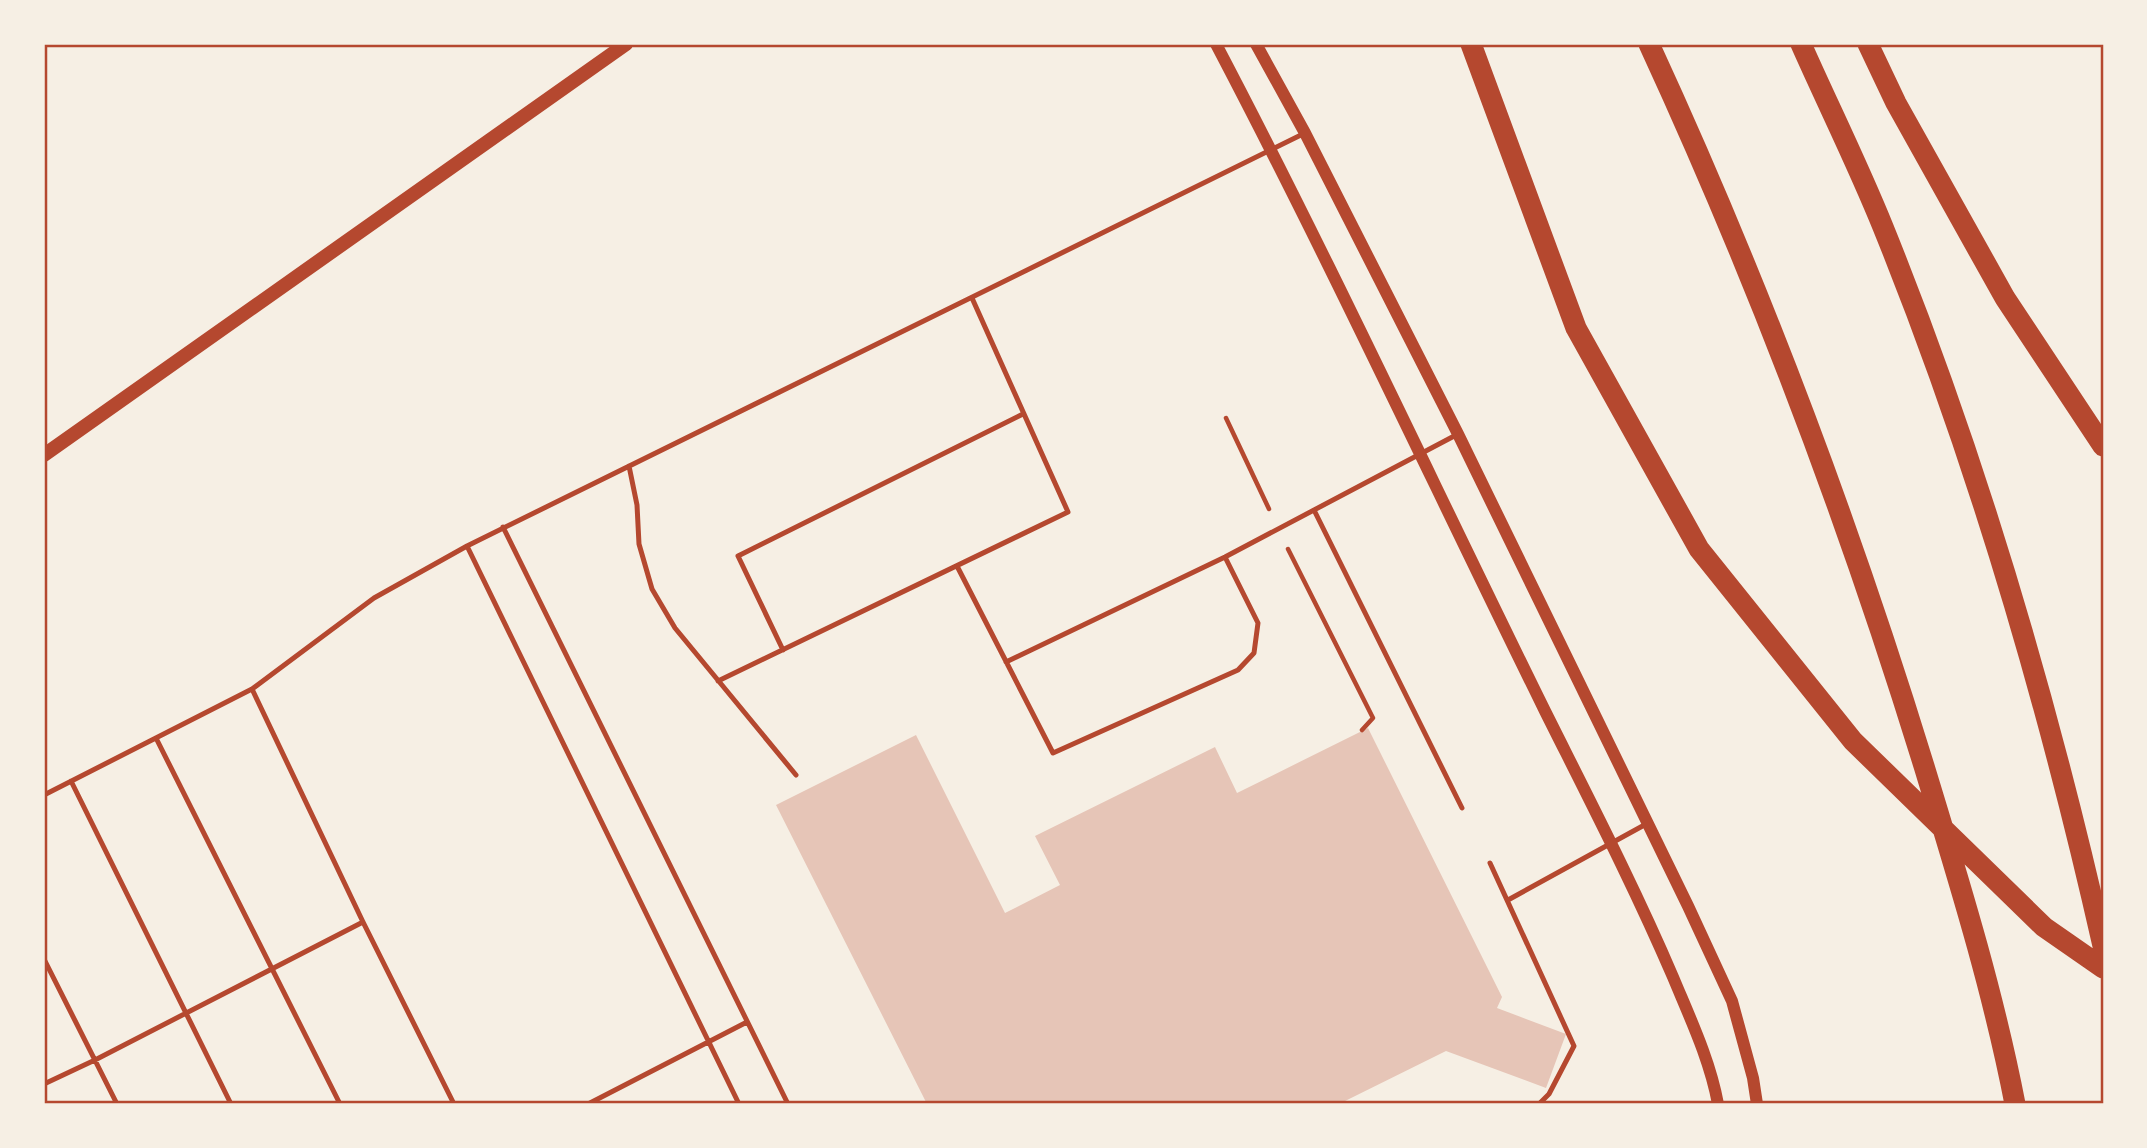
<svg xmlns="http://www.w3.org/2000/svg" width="2147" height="1148" viewBox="0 0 2147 1148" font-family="Signika,sans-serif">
<rect width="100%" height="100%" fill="#f6efe4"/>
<!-- building -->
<path fill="#e6c5b7" d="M 1368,728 L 1502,997 L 1497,1008 L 1566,1034 L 1546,1088 L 1446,1051 L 1339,1104 L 927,1104 L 776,805 L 916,735 L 1005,913 L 1060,885 L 1035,836 L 1215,747 L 1237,793 Z"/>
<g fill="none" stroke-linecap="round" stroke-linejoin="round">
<!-- path -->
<path stroke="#b5482f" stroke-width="4.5" d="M 1226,418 L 1269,509
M 1288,549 L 1373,718 L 1362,730"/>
<!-- service -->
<path stroke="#b5482f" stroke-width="5" d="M 629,466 L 637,505 L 639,544 L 652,589 L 675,628 L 796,775
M 1314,510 L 1462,808
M 503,527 L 788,1104
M 467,546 L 739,1104
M 957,566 L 1053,753 L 1238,670 L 1254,653 L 1258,623 L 1225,557
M 783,650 L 738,556 L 1023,414
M 1006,662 L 1225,557 L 1458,434
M 718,681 L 1068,512 L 972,298
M 252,689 L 374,598 L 467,546 L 1305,133
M 156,738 L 340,1104
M 71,781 L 231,1104
M 44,795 L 252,689 L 363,922 L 454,1104
M 1490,863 L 1574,1046 L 1549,1094 L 1539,1104
M 1508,900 L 1648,823
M 44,959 L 117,1104
M 44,1084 L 95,1060 L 363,922
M 588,1104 L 747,1022"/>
<!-- tertiary -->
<path stroke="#b5482f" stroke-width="12" d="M 1216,44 C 1331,263 1435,488 1545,711 C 1589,799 1634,886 1673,977 C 1690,1018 1710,1060 1718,1104
M 1256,44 L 1305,133 L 1458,434 L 1688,906 L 1732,1001 L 1753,1078 L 1757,1104"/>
<!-- secondary -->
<path stroke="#b5482f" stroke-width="14" d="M 44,455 L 626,44"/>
<!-- motorway -->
<path stroke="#b5482f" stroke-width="21" d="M 1471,44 L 1576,328 L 1699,549 L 1853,741 L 2044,927 L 2103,968
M 1649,44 C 1757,278 1848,519 1924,766 C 1958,878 1993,990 2015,1104
M 1801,44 C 1828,105 1858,165 1883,227 C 1977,459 2048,702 2103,946
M 1868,44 L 1896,103 L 2005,298 L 2103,446"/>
</g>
<!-- border -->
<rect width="2147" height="1148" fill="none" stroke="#f6efe4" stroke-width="91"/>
<rect x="46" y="46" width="2056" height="1056" fill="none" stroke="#b5482f" stroke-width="2.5"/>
</svg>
